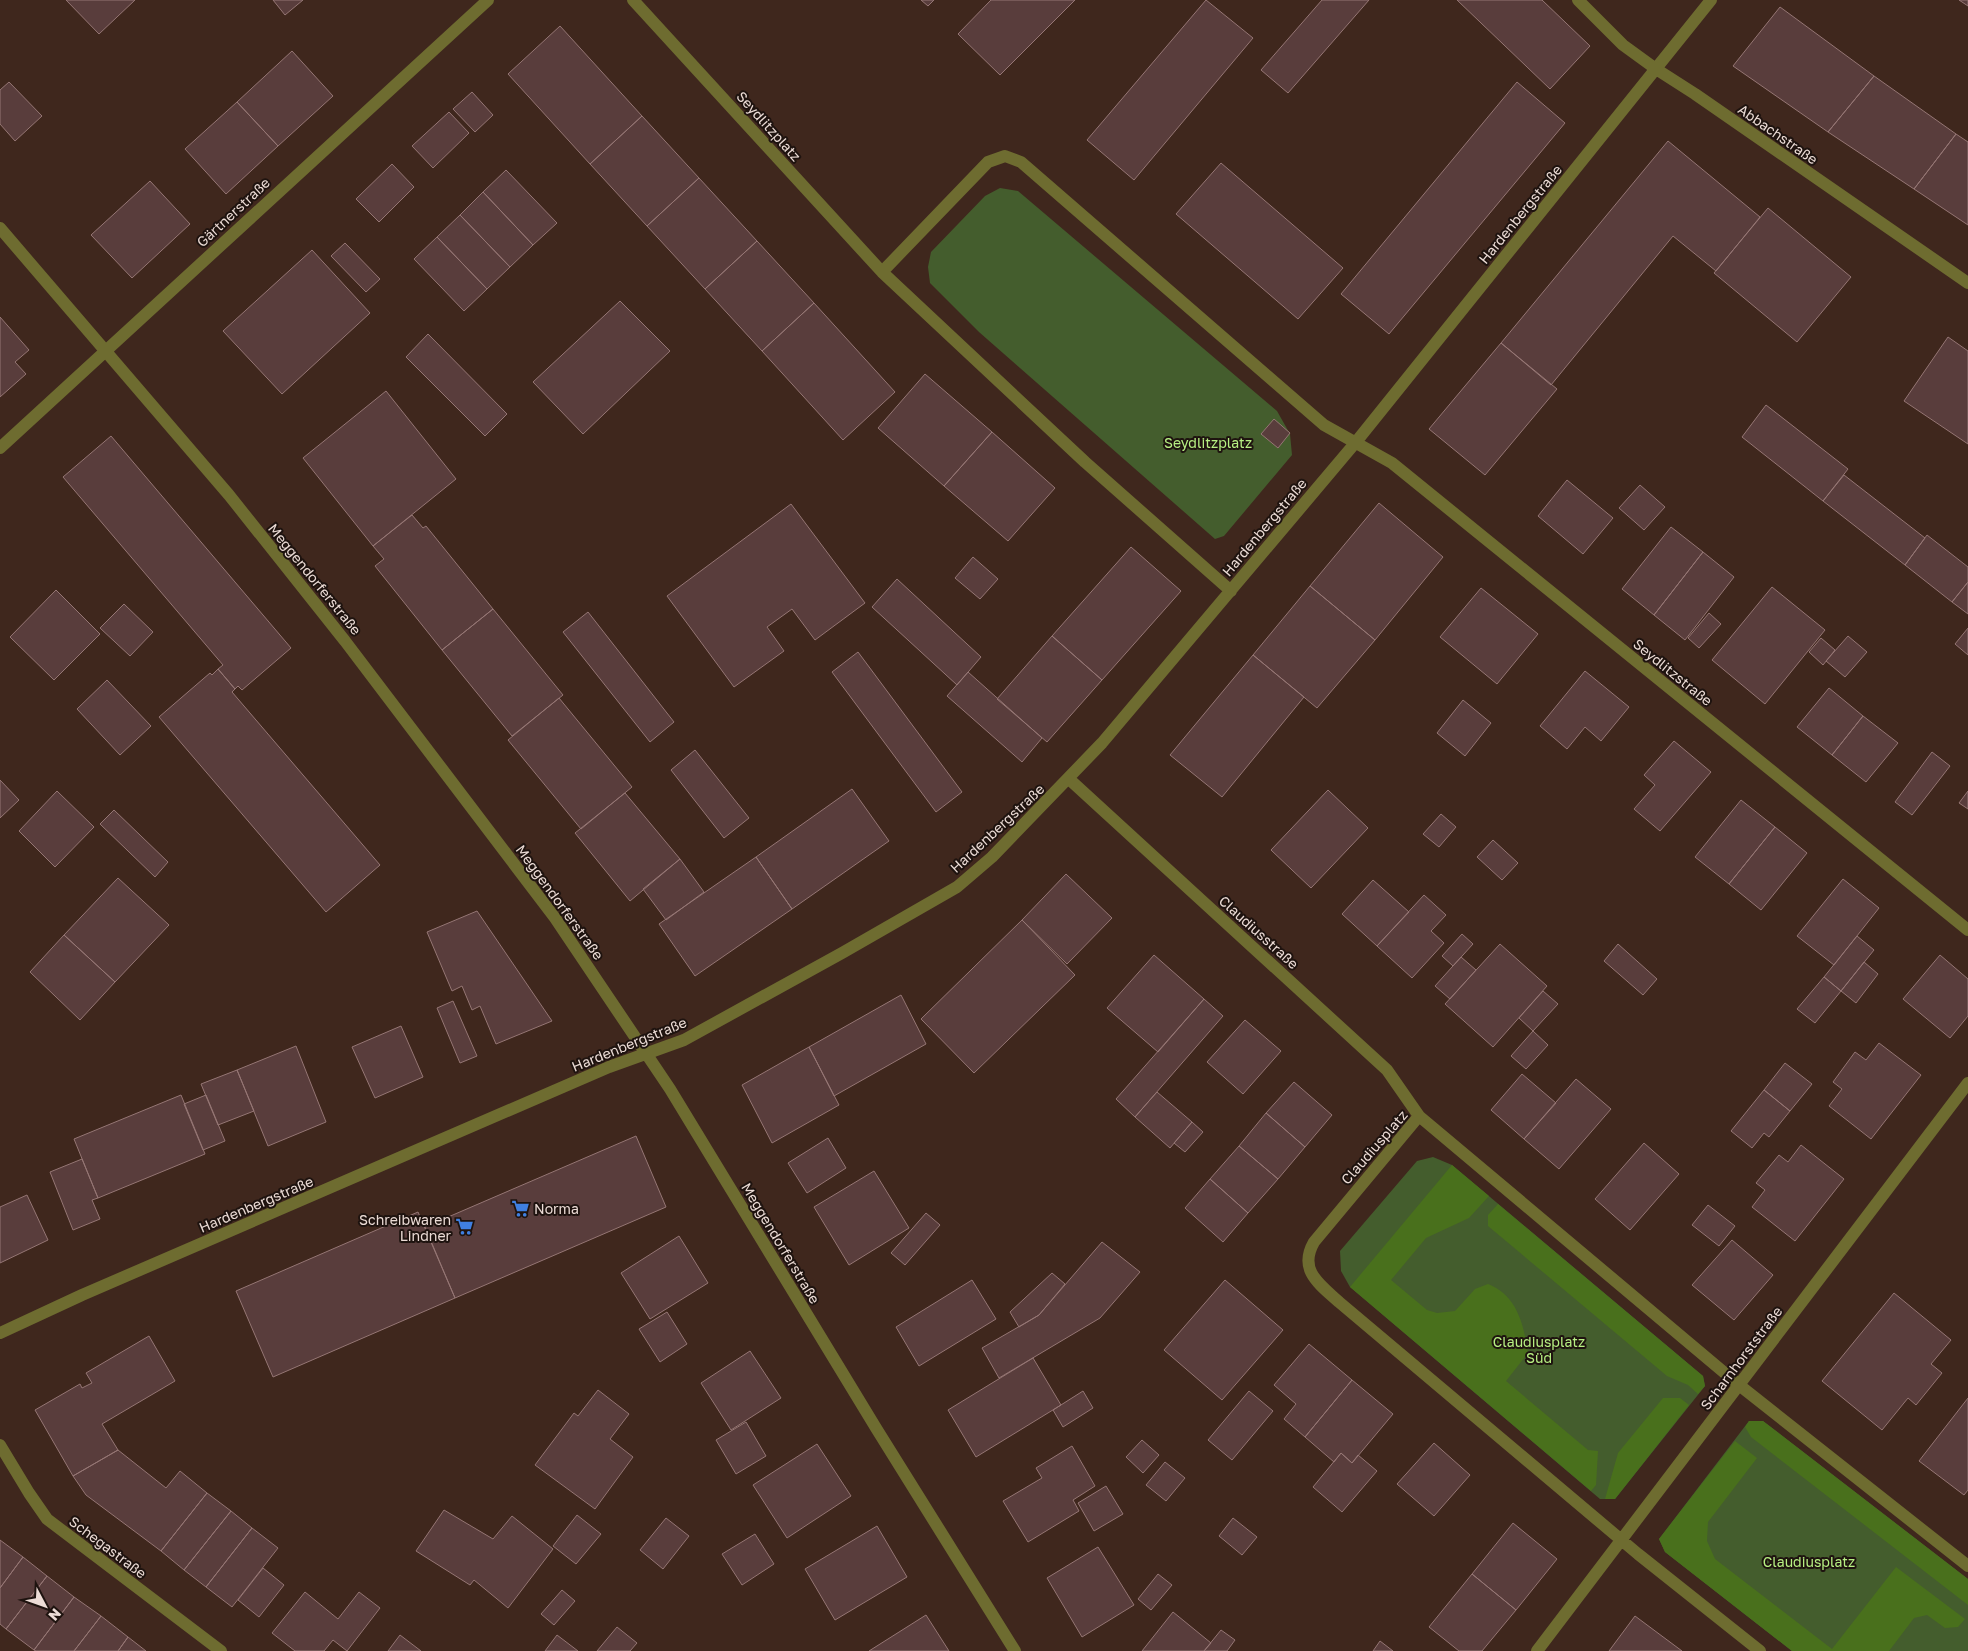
<svg xmlns="http://www.w3.org/2000/svg" width="1968" height="1651" viewBox="0 0 1968 1651" font-family="'Golos Text',sans-serif">
<rect width="100%" height="100%" fill="#3f271d"/>
<!-- green -->
<path fill="#445d2d" d="M 1000,188 L 1018,191 L 1277,411 L 1290,434 L 1292,455 L 1224,536 L 1215,539 L 979,332 L 930,283 L 928,267 L 931,252 L 985,196 Z
M 1433,1157 L 1452,1165 L 1703,1376 L 1705,1386 L 1615,1499 L 1600,1499 L 1350,1287 L 1341,1271 L 1340,1251 L 1417,1161 Z
M 1749,1421 L 1763,1421 L 1968,1579 L 1968,1651 L 1792,1651 L 1665,1552 L 1659,1539 Z"/>
<!-- forest -->
<path fill="#49701c" d="M 1452,1165 L 1489,1196 L 1469,1218 L 1426,1238 L 1391,1280 L 1427,1310 L 1437,1313 L 1455,1311 L 1475,1289 L 1488,1284 C 1517,1295 1524,1325 1528,1353 L 1506,1381 L 1588,1450 L 1598,1451 L 1596,1485 L 1591,1491 L 1350,1287 Z
M 1498,1204 L 1703,1376 L 1705,1386 L 1698,1394 L 1688,1385 L 1667,1376 L 1488,1226 L 1488,1215 Z
M 1663,1398 L 1680,1398 L 1689,1405 L 1615,1499 L 1605,1499 L 1618,1453 Z
M 1749,1421 L 1763,1421 L 1968,1579 L 1968,1605 L 1751,1437 L 1745,1427 Z
M 1735,1441 L 1757,1458 L 1708,1522 L 1707,1541 L 1715,1559 L 1832,1649 L 1896,1567 L 1965,1619 L 1958,1627 L 1945,1628 L 1927,1615 L 1914,1618 L 1889,1651 L 1792,1651 L 1665,1552 L 1659,1539 Z"/>
<!-- building -->
<path fill="#593d3c" stroke="#957674" d="M 66,0 L 135,0 L 99,34 Z
M 273,0 L 303,0 L 285,15 Z
M 921,0 L 934,0 L 928,6 Z
M 991,0 L 1075,0 L 1000,75 L 958,34 Z
M 1206,0 L 1253,38 L 1134,180 L 1087,140 Z
M 1322,0 L 1369,0 L 1288,93 L 1261,70 Z
M 1457,0 L 1542,0 L 1590,46 L 1550,89 Z
M 1959,0 L 1968,0 L 1968,6 Z
M 1780,7 L 1874,76 L 1828,132 L 1733,66 Z
M 560,26 L 642,116 L 590,164 L 508,74 Z
M 292,51 L 333,96 L 278,146 L 237,102 Z
M 1874,76 L 1956,134 L 1914,189 L 1828,132 Z
M 9,82 L 42,116 L 15,141 L 0,124 L 0,90 Z
M 1517,82 L 1565,123 L 1389,334 L 1341,294 Z
M 472,92 L 493,115 L 475,132 L 453,109 Z
M 237,102 L 278,146 L 226,194 L 185,149 Z
M 449,112 L 469,133 L 433,168 L 412,146 Z
M 642,116 L 699,178 L 647,226 L 590,164 Z
M 1956,134 L 1968,142 L 1968,225 L 1914,189 Z
M 1668,141 L 1760,217 L 1716,271 L 1673,236 L 1551,385 L 1501,343 Z
M 1221,163 L 1343,268 L 1298,319 L 1176,214 Z
M 392,164 L 414,187 L 379,222 L 356,199 Z
M 506,170 L 557,223 L 533,245 L 483,192 Z
M 699,178 L 757,241 L 705,289 L 647,226 Z
M 150,181 L 190,224 L 132,278 L 91,235 Z
M 483,192 L 533,245 L 510,267 L 460,215 Z
M 1768,208 L 1851,277 L 1797,342 L 1714,273 Z
M 460,215 L 510,267 L 487,289 L 437,237 Z
M 437,237 L 487,289 L 464,311 L 414,259 Z
M 757,241 L 814,303 L 762,351 L 705,289 Z
M 345,243 L 380,279 L 366,292 L 331,256 Z
M 312,250 L 370,313 L 282,394 L 223,331 Z
M 620,301 L 670,351 L 583,434 L 533,382 Z
M 814,303 L 895,392 L 843,440 L 762,351 Z
M 0,317 L 29,350 L 15,362 L 26,374 L 0,397 Z
M 428,334 L 507,414 L 485,436 L 406,357 Z
M 1948,337 L 1968,351 L 1968,444 L 1904,401 Z
M 1501,343 L 1557,389 L 1485,475 L 1429,429 Z
M 925,374 L 992,432 L 944,486 L 878,428 Z
M 386,391 L 456,479 L 373,546 L 303,458 Z
M 1766,405 L 1848,469 L 1823,501 L 1742,437 Z
M 1274,419 L 1290,433 L 1278,448 L 1261,434 Z
M 992,432 L 1055,488 L 1008,541 L 944,486 Z
M 111,436 L 291,648 L 242,690 L 238,686 L 235,689 L 218,669 L 223,665 L 63,477 Z
M 1844,475 L 1925,538 L 1905,565 L 1823,501 Z
M 1567,480 L 1613,518 L 1583,554 L 1538,516 Z
M 1640,485 L 1665,507 L 1644,530 L 1619,508 Z
M 1379,503 L 1443,557 L 1375,640 L 1310,586 Z
M 791,504 L 865,603 L 815,640 L 792,609 L 767,627 L 784,651 L 734,687 L 667,596 Z
M 412,515 L 423,528 L 426,526 L 493,609 L 442,650 L 375,566 L 384,559 L 373,546 Z
M 1671,527 L 1703,552 L 1654,615 L 1622,589 Z
M 1927,535 L 1968,567 L 1968,582 L 1952,602 L 1905,565 Z
M 1131,547 L 1181,591 L 1102,680 L 1052,636 Z
M 1703,552 L 1734,577 L 1685,640 L 1654,615 Z
M 973,557 L 998,579 L 980,599 L 955,578 Z
M 897,579 L 981,657 L 957,685 L 872,607 Z
M 1968,582 L 1968,614 L 1952,602 Z
M 1310,586 L 1375,640 L 1317,708 L 1253,655 Z
M 1772,587 L 1825,630 L 1765,704 L 1712,660 Z
M 1481,588 L 1538,634 L 1497,684 L 1440,637 Z
M 56,590 L 100,634 L 54,680 L 10,637 Z
M 124,604 L 153,632 L 130,656 L 100,628 Z
M 493,609 L 563,695 L 512,736 L 442,650 Z
M 588,612 L 674,722 L 650,742 L 563,632 Z
M 1709,613 L 1721,624 L 1699,648 L 1688,638 Z
M 1968,628 L 1968,655 L 1955,644 Z
M 1052,636 L 1102,680 L 1047,742 L 997,699 Z
M 1848,636 L 1867,652 L 1845,677 L 1826,661 Z
M 1821,638 L 1835,650 L 1823,665 L 1809,652 Z
M 858,652 L 962,792 L 936,812 L 832,672 Z
M 1253,655 L 1304,697 L 1222,797 L 1170,755 Z
M 218,669 L 235,689 L 232,692 L 380,865 L 326,912 L 159,717 L 210,673 L 212,675 Z
M 1585,671 L 1629,707 L 1601,741 L 1585,727 L 1567,749 L 1540,726 Z
M 968,672 L 1042,738 L 1022,762 L 947,696 Z
M 107,680 L 151,726 L 120,755 L 77,709 Z
M 1829,688 L 1863,716 L 1832,755 L 1797,727 Z
M 559,698 L 632,787 L 581,829 L 508,740 Z
M 1463,700 L 1491,723 L 1465,756 L 1437,733 Z
M 1863,716 L 1898,743 L 1866,782 L 1832,755 Z
M 1674,741 L 1711,772 L 1660,831 L 1634,809 L 1655,785 L 1644,775 Z
M 695,750 L 749,818 L 724,838 L 671,770 Z
M 1932,752 L 1950,766 L 1912,815 L 1895,802 Z
M 0,780 L 19,800 L 0,818 Z
M 852,789 L 889,841 L 792,909 L 756,857 Z
M 1328,790 L 1368,828 L 1311,888 L 1271,850 Z
M 57,791 L 94,827 L 55,867 L 19,831 Z
M 1968,791 L 1968,809 L 1959,803 Z
M 625,793 L 680,859 L 630,901 L 575,833 Z
M 1741,800 L 1775,827 L 1729,884 L 1695,857 Z
M 114,810 L 168,862 L 155,877 L 100,824 Z
M 1441,814 L 1456,827 L 1439,847 L 1423,834 Z
M 1775,827 L 1807,853 L 1761,910 L 1729,884 Z
M 1493,840 L 1518,863 L 1502,880 L 1477,857 Z
M 756,857 L 792,909 L 695,976 L 659,924 Z
M 680,859 L 704,892 L 666,920 L 643,889 Z
M 1066,874 L 1112,918 L 1067,964 L 1022,920 Z
M 118,878 L 169,925 L 115,982 L 64,935 Z
M 1843,879 L 1879,908 L 1834,965 L 1797,936 Z
M 1373,880 L 1409,912 L 1377,946 L 1342,914 Z
M 1424,895 L 1446,915 L 1431,931 L 1444,943 L 1412,978 L 1377,946 Z
M 477,911 L 552,1021 L 496,1044 L 480,1006 L 472,1010 L 462,986 L 452,991 L 427,932 Z
M 1022,920 L 1075,975 L 974,1073 L 921,1019 Z
M 1462,934 L 1473,944 L 1453,966 L 1442,956 Z
M 64,935 L 115,982 L 80,1020 L 30,972 Z
M 1857,936 L 1874,950 L 1841,991 L 1824,977 Z
M 1500,944 L 1547,986 L 1493,1047 L 1445,1004 Z
M 1618,944 L 1657,979 L 1643,995 L 1604,961 Z
M 1154,955 L 1204,999 L 1158,1052 L 1107,1008 Z
M 1940,955 L 1968,979 L 1968,1016 L 1950,1038 L 1903,999 Z
M 1461,957 L 1476,970 L 1450,999 L 1435,986 Z
M 1864,962 L 1878,974 L 1856,1003 L 1841,991 Z
M 1824,977 L 1841,991 L 1815,1023 L 1797,1009 Z
M 1543,991 L 1558,1004 L 1533,1031 L 1519,1018 Z
M 901,995 L 926,1044 L 834,1096 L 809,1047 Z
M 1204,999 L 1223,1016 L 1135,1117 L 1116,1099 Z
M 453,1001 L 477,1056 L 460,1063 L 437,1008 Z
M 1245,1020 L 1281,1051 L 1243,1094 L 1207,1062 Z
M 401,1026 L 423,1077 L 375,1098 L 352,1047 Z
M 1533,1031 L 1548,1045 L 1526,1069 L 1511,1056 Z
M 1879,1043 L 1921,1075 L 1871,1139 L 1829,1106 L 1842,1089 L 1833,1082 L 1855,1052 L 1866,1060 Z
M 296,1046 L 326,1122 L 268,1146 L 237,1070 Z
M 809,1047 L 839,1105 L 772,1143 L 742,1085 Z
M 1785,1063 L 1812,1084 L 1790,1111 L 1764,1090 Z
M 237,1070 L 254,1111 L 218,1125 L 201,1084 Z
M 1522,1074 L 1556,1103 L 1524,1139 L 1491,1110 Z
M 1576,1079 L 1611,1109 L 1559,1169 L 1524,1139 Z
M 1294,1082 L 1332,1115 L 1305,1147 L 1266,1113 Z
M 1764,1090 L 1790,1111 L 1769,1137 L 1764,1133 L 1752,1148 L 1731,1131 Z
M 1157,1092 L 1192,1122 L 1170,1148 L 1135,1117 Z
M 181,1095 L 205,1154 L 98,1198 L 74,1139 Z
M 206,1095 L 225,1141 L 203,1150 L 184,1104 Z
M 1266,1113 L 1305,1147 L 1278,1179 L 1239,1146 Z
M 1192,1122 L 1203,1132 L 1185,1152 L 1174,1143 Z
M 636,1136 L 666,1207 L 455,1298 L 425,1227 Z
M 828,1138 L 846,1168 L 807,1193 L 788,1163 Z
M 1644,1143 L 1679,1174 L 1630,1230 L 1595,1199 Z
M 1801,1145 L 1844,1179 L 1795,1241 L 1752,1207 L 1765,1190 L 1756,1183 L 1779,1155 L 1788,1162 Z
M 1239,1146 L 1278,1179 L 1248,1213 L 1210,1179 Z
M 82,1159 L 98,1198 L 92,1200 L 100,1219 L 73,1230 L 50,1172 Z
M 874,1171 L 909,1228 L 849,1265 L 814,1207 Z
M 1210,1179 L 1248,1213 L 1223,1242 L 1185,1208 Z
M 27,1195 L 48,1240 L 0,1263 L 0,1207 Z
M 1708,1205 L 1735,1226 L 1719,1246 L 1692,1225 Z
M 418,1212 L 455,1298 L 273,1377 L 236,1291 Z
M 926,1213 L 940,1225 L 905,1265 L 891,1253 Z
M 679,1236 L 708,1283 L 650,1319 L 621,1273 Z
M 1732,1240 L 1773,1275 L 1734,1320 L 1692,1285 Z
M 1102,1242 L 1140,1272 L 1100,1318 L 999,1378 L 982,1348 L 1039,1315 Z
M 1052,1273 L 1065,1284 L 1039,1315 L 1019,1327 L 1010,1312 Z
M 972,1280 L 996,1319 L 919,1366 L 896,1327 Z
M 1225,1280 L 1283,1330 L 1222,1400 L 1164,1350 Z
M 1894,1293 L 1951,1340 L 1931,1364 L 1942,1373 L 1916,1405 L 1908,1398 L 1882,1430 L 1822,1381 Z
M 667,1312 L 687,1344 L 660,1362 L 639,1329 Z
M 149,1336 L 175,1381 L 102,1424 L 118,1450 L 73,1476 L 35,1410 L 80,1384 L 82,1388 L 92,1383 L 86,1373 Z
M 1309,1344 L 1352,1380 L 1305,1437 L 1284,1419 L 1296,1404 L 1274,1385 Z
M 750,1351 L 781,1398 L 731,1430 L 701,1383 Z
M 1033,1358 L 1061,1405 L 976,1457 L 948,1410 Z
M 1352,1380 L 1393,1414 L 1352,1463 L 1341,1453 L 1334,1462 L 1305,1437 Z
M 598,1390 L 629,1414 L 610,1439 L 633,1457 L 595,1509 L 535,1465 L 574,1413 L 578,1416 Z
M 1083,1391 L 1093,1408 L 1063,1427 L 1053,1410 Z
M 1249,1391 L 1273,1411 L 1232,1460 L 1208,1440 Z
M 1968,1398 L 1968,1490 L 1964,1495 L 1919,1461 Z
M 746,1422 L 766,1456 L 736,1474 L 716,1440 Z
M 1142,1440 L 1159,1455 L 1143,1473 L 1126,1457 Z
M 1434,1443 L 1470,1475 L 1434,1516 L 1397,1484 Z
M 817,1444 L 851,1496 L 787,1538 L 753,1485 Z
M 1072,1446 L 1095,1486 L 1073,1500 L 1079,1511 L 1028,1542 L 1003,1501 L 1042,1478 L 1036,1468 Z
M 118,1450 L 166,1488 L 180,1471 L 207,1493 L 161,1551 L 86,1495 L 73,1476 Z
M 1341,1453 L 1352,1463 L 1358,1455 L 1377,1471 L 1342,1512 L 1313,1487 Z
M 1165,1462 L 1185,1478 L 1166,1501 L 1146,1485 Z
M 1106,1486 L 1123,1514 L 1094,1531 L 1078,1503 Z
M 207,1493 L 231,1511 L 184,1570 L 161,1551 Z
M 444,1510 L 493,1539 L 512,1516 L 553,1549 L 508,1608 L 474,1580 L 470,1585 L 416,1551 Z
M 231,1511 L 252,1528 L 206,1587 L 184,1570 Z
M 577,1515 L 601,1534 L 576,1564 L 553,1546 Z
M 666,1518 L 689,1536 L 663,1569 L 640,1550 Z
M 1233,1518 L 1257,1537 L 1242,1555 L 1219,1536 Z
M 1513,1523 L 1557,1559 L 1516,1610 L 1472,1574 Z
M 877,1526 L 907,1577 L 835,1620 L 805,1569 Z
M 252,1528 L 278,1548 L 232,1607 L 206,1587 Z
M 755,1534 L 774,1564 L 742,1585 L 722,1554 Z
M 0,1540 L 23,1557 L 0,1588 Z
M 1098,1547 L 1134,1605 L 1082,1637 L 1047,1578 Z
M 23,1557 L 47,1576 L 6,1629 L 0,1624 L 0,1588 Z
M 263,1568 L 284,1585 L 259,1617 L 238,1600 Z
M 1158,1574 L 1172,1585 L 1151,1610 L 1138,1599 Z
M 1472,1574 L 1516,1610 L 1482,1651 L 1459,1651 L 1429,1627 Z
M 47,1576 L 74,1597 L 34,1650 L 6,1629 Z
M 562,1590 L 575,1601 L 554,1625 L 541,1614 Z
M 305,1592 L 338,1619 L 359,1592 L 380,1608 L 347,1651 L 333,1640 L 324,1651 L 295,1651 L 272,1633 Z
M 74,1597 L 101,1616 L 74,1651 L 36,1651 L 34,1650 Z
M 1173,1612 L 1211,1643 L 1204,1651 L 1142,1651 Z
M 926,1615 L 949,1651 L 869,1651 Z
M 101,1616 L 128,1637 L 118,1651 L 74,1651 Z
M 1635,1616 L 1682,1651 L 1609,1651 Z
M 617,1627 L 637,1643 L 630,1651 L 597,1651 Z
M 1221,1630 L 1235,1640 L 1227,1651 L 1204,1651 Z
M 400,1635 L 421,1651 L 388,1651 Z
M 557,1635 L 578,1651 L 545,1651 Z
M 128,1637 L 146,1651 L 118,1651 Z
M 1380,1641 L 1393,1651 L 1373,1651 Z"/>
<g fill="none" stroke-linecap="round" stroke-linejoin="round">
<!-- minor -->
<path stroke="#6e6c30" stroke-width="12" d="M 633,0 L 882,272 L 1085,462 L 1231,591
M 1578,0 L 1623,45 L 1656,69 L 1695,94 L 1968,283
M 0,228 L 229,495 L 345,641 L 555,918 L 670,1089 L 876,1428 L 1015,1651
M 882,272 L 988,162 L 1005,156 L 1021,162 L 1324,425 L 1392,463 L 1968,930
M 0,448 L 488,0
M 1069,779 L 1387,1070 L 1419,1116
M 0,1333 L 82,1295 L 609,1067 L 684,1040 L 842,953 L 957,887 L 992,857 L 1102,743 L 1356,442 L 1711,0
M 0,1445 L 29,1493 L 47,1519 L 221,1651
M 1537,1651 L 1968,1083
M 1760,1651 L 1638,1554 L 1339,1302 C 1319,1284 1298,1270 1314,1242 L 1419,1116 L 1739,1385 L 1968,1566"/>
</g>
<!-- icons -->
<defs>
<symbol id="supermarket-bare" viewBox="-9 -9 18 18"><path d="M-6-5.5h2.5l.6 2H6L4.5 2H-2.5L-4.4-4H-6ZM-1.5 3.2a1.3 1.3 0 1 0 .1 0ZM3 3.2a1.3 1.3 0 1 0 .1 0Z" fill="#3f7fe0" stroke="#1e130f" stroke-width="2.5" paint-order="stroke"/></symbol>
</defs>
<g fill-rule="evenodd">
<use href="#supermarket-bare" x="508" y="1196" width="25" height="25"/>
<use href="#supermarket-bare" x="452" y="1214" width="25" height="25"/>
</g>
<g text-anchor="middle" dominant-baseline="central" stroke-width="4" stroke-linejoin="round" paint-order="stroke">
<!-- street labels -->
<g font-size="14" fill="#ecdcd6" stroke="#1e130f">
<text transform="translate(769 126) rotate(48)">Seydlitzplatz</text>
<text transform="translate(1778 134) rotate(35)">Abbachstraße</text>
<text transform="translate(233 212) rotate(-43)">Gärtnerstraße</text>
<text transform="translate(1520 214) rotate(-51)">Hardenbergstraße</text>
<text transform="translate(1264 527) rotate(-50)">Hardenbergstraße</text>
<text transform="translate(315 579) rotate(51)">Meggendorferstraße</text>
<text transform="translate(1673 672) rotate(39)">Seydlitzstraße</text>
<text transform="translate(997 828) rotate(-43)">Hardenbergstraße</text>
<text transform="translate(560 902) rotate(54)">Meggendorferstraße</text>
<text transform="translate(1259 932) rotate(42)">Claudiusstraße</text>
<text transform="translate(629 1044) rotate(-22)">Hardenbergstraße</text>
<text transform="translate(1374 1147) rotate(-49)">Claudiusplatz</text>
<text transform="translate(256 1204) rotate(-23)">Hardenbergstraße</text>
<text transform="translate(781 1243) rotate(59)">Meggendorferstraße</text>
<text transform="translate(1741 1358) rotate(-53)">Scharnhorststraße</text>
<text transform="translate(108 1547) rotate(37)">Schegastraße</text>
</g>
<!-- park labels -->
<g font-size="14" fill="#b7f083" stroke="#1e130f">
<text x="1208" y="442">Seydlitzplatz</text>
<text x="1539" y="1341">Claudiusplatz<tspan x="1539" dy="16">Süd</tspan></text>
<text x="1809" y="1561">Claudiusplatz</text>
</g>
<!-- poi labels -->
<g font-size="14" fill="#ecdcd6" stroke="#1e130f" text-anchor="start">
<text x="534" y="1208">Norma</text>
<text x="451" y="1219" text-anchor="end">Schreibwaren<tspan x="451" dy="16">Lindner</tspan></text>
</g>
</g>
<!-- north arrow -->
<g transform="translate(45 1606) rotate(131)" stroke="#1e130f" stroke-width="4" paint-order="stroke">
<path d="M0-4L9 19L0 12L-9 19Z" fill="#ecdcd6"/>
<text y="-8" font-size="14" font-weight="bold" text-anchor="middle" fill="#ecdcd6">N</text>
</g>
</svg>
